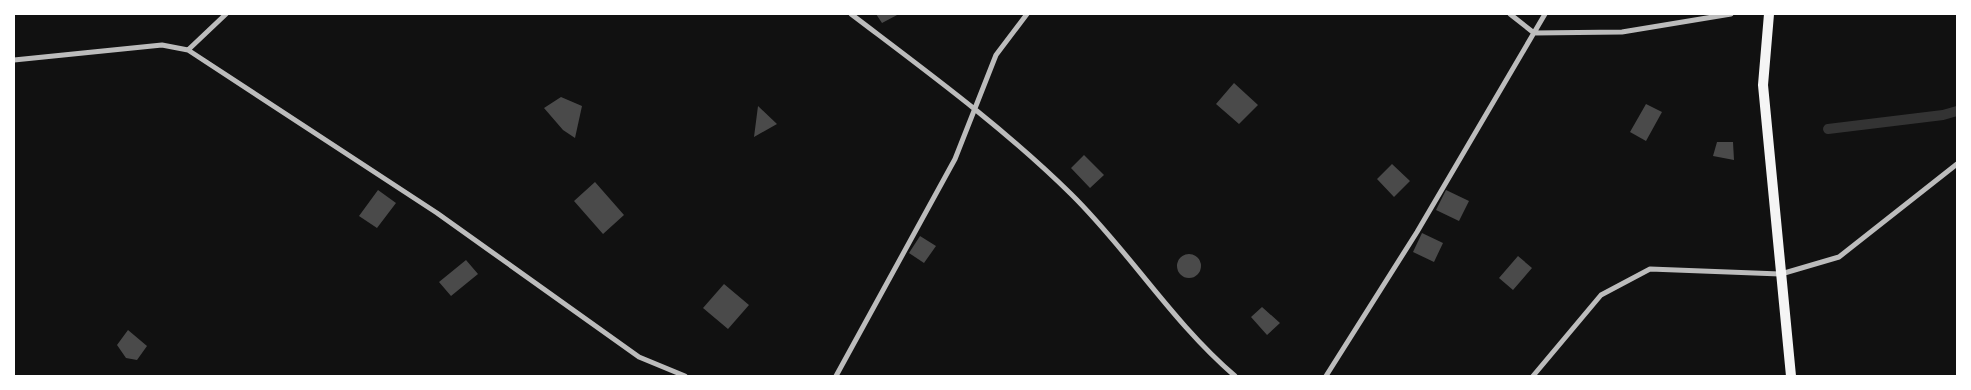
<svg xmlns="http://www.w3.org/2000/svg" width="1971" height="390" viewBox="0 0 1971 390" font-family="'Nunito Sans',sans-serif">
<rect width="100%" height="100%" fill="#111"/>
<g fill="none" stroke-linecap="round" stroke-linejoin="round">
<!-- stream -->
<path stroke="#333" stroke-width="10" d="M 1828,129 L 1943,115 L 1957,111"/>
</g>
<!-- building -->
<path fill="#4a4a4a" d="M 876,14 L 899,14 L 882,23 Z
M 1234,83 L 1258,105 L 1239,124 L 1216,104 Z
M 561,97 L 582,106 L 575,138 L 563,130 L 544,108 Z
M 1646,104 L 1662,112 L 1646,141 L 1630,132 Z
M 758,106 L 777,124 L 754,137 Z
M 1717,142 L 1733,142 L 1734,160 L 1713,156 Z
M 1084,155 L 1104,175 L 1090,188 L 1071,168 Z
M 1392,164 L 1410,181 L 1394,197 L 1377,179 Z
M 595,182 L 624,215 L 603,234 L 574,201 Z
M 378,190 L 396,203 L 377,228 L 359,216 Z
M 1446,190 L 1469,201 L 1459,221 L 1436,210 Z
M 1422,233 L 1443,243 L 1434,262 L 1413,252 Z
M 920,236 L 936,246 L 924,263 L 909,253 Z
M1177 266a12 12 0 1 1 24 0a12 12 0 1 1-24 0Z
M 1518,256 L 1532,268 L 1513,290 L 1499,278 Z
M 466,260 L 478,274 L 451,296 L 439,282 Z
M 724,284 L 749,305 L 728,329 L 703,308 Z
M 1262,307 L 1280,323 L 1267,335 L 1251,317 Z
M 128,330 L 147,346 L 137,360 L 126,358 L 117,345 Z"/>
<g fill="none" stroke-linecap="round" stroke-linejoin="round">
<!-- minor -->
<path stroke="#bcbcbc" stroke-width="5" d="M 851,14 C 926,71 1003,127 1071,194 C 1129,251 1172,322 1235,376
M 1510,14 L 1534,33 L 1622,32 L 1731,14
M 188,50 L 226,14
M 14,60 L 162,45 L 188,50 L 437,213 L 639,357 L 685,376
M 836,376 L 955,159 L 996,55 L 1027,14
M 1326,376 L 1417,232 L 1545,14
M 1533,376 L 1601,295 L 1650,269 L 1781,274 L 1839,257 L 1957,164"/>
<!-- secondary -->
<path stroke="#f5f5f5" stroke-width="10" d="M 1769,14 L 1763,85 L 1791,376"/>
</g>
<!-- border -->
<rect width="1971" height="390" fill="none" stroke="#ffffff" stroke-width="30"/>
</svg>
